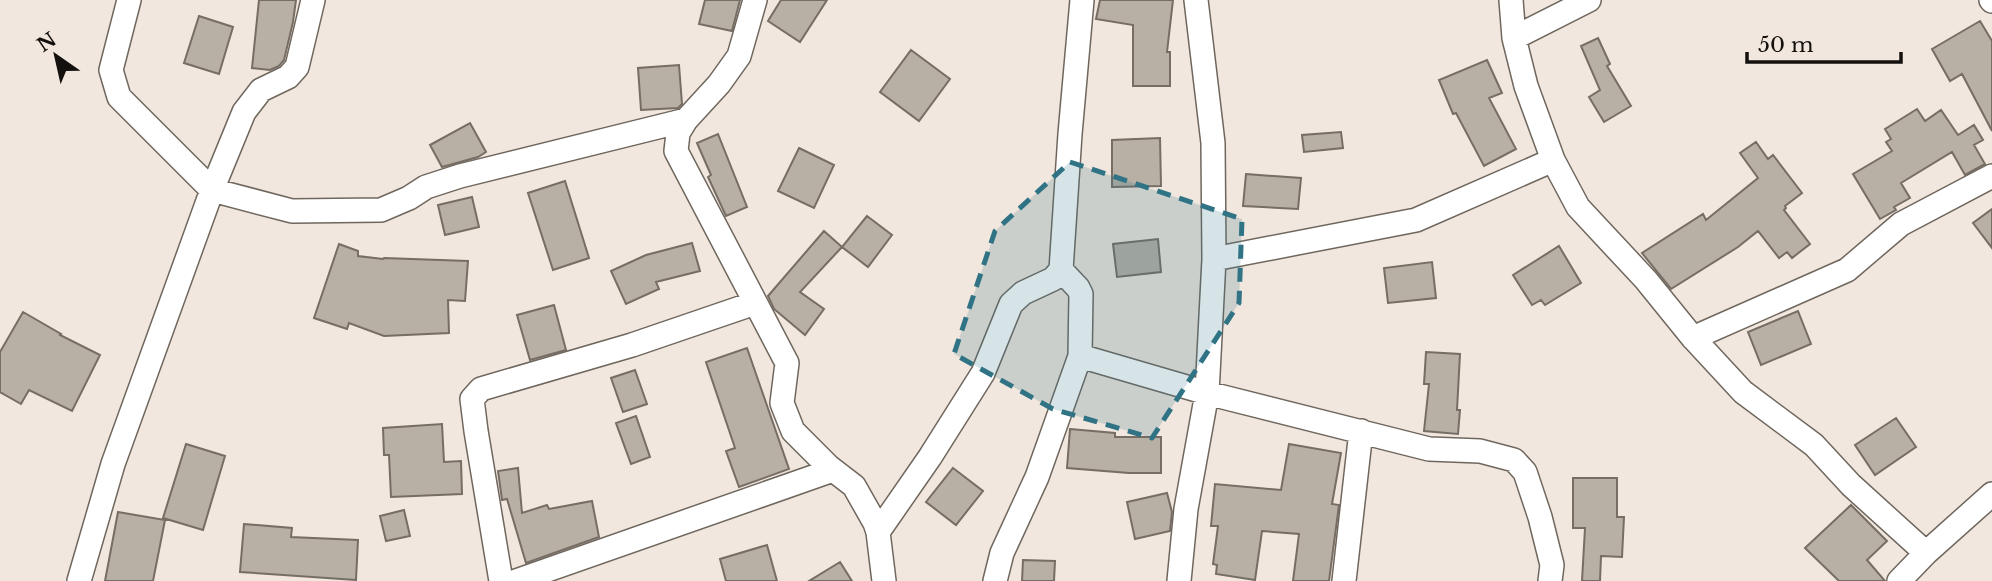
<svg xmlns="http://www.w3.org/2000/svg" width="1992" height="581" viewBox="0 0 1992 581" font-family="'Libre Baskerville',serif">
<rect width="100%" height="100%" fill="#f1e7de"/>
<!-- building -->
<path fill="#b8afa5" stroke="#766d65" stroke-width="2" d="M 259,0 L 296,0 L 293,22 L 284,60 L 279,66 L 270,70 L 252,68 Z
M 705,0 L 740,0 L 732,31 L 699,24 Z
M 781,0 L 827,0 L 800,42 L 768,21 Z
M 1100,0 L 1173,0 L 1167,52 L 1170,52 L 1170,86 L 1133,86 L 1133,25 L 1096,19 Z
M 199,16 L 233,27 L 219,74 L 184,63 Z
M 1980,21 L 1992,41 L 1992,131 L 1962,74 L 1950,81 L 1932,49 Z
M 1598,38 L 1610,64 L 1607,66 L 1631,106 L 1604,122 L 1589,97 L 1600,90 L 1581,46 Z
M 911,50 L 950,79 L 919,121 L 880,92 Z
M 1487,60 L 1502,93 L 1489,98 L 1516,149 L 1484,166 L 1456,113 L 1453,114 L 1439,80 Z
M 679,65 L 682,104 L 678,108 L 641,110 L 638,68 Z
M 1917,109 L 1925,121 L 1941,110 L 1958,135 L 1974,125 L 1983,140 L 1974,145 L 1985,164 L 1965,175 L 1952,152 L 1901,183 L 1910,198 L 1894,207 L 1896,210 L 1880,219 L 1853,174 L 1892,151 L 1886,142 L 1891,139 L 1885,129 Z
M 470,123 L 486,152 L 478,157 L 442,167 L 430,145 Z
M 1341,132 L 1343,148 L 1304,152 L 1302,135 Z
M 718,134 L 747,207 L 726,216 L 708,177 L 711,175 L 697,143 Z
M 1160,138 L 1161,186 L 1112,187 L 1112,140 Z
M 1756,142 L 1768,159 L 1773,155 L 1802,193 L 1785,206 L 1786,208 L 1784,210 L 1810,244 L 1792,258 L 1787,252 L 1779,258 L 1758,231 L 1738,247 L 1671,289 L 1642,253 L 1703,214 L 1706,220 L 1758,178 L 1740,153 Z
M 799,148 L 834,165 L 814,208 L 778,191 Z
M 1246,174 L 1301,178 L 1298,209 L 1243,206 Z
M 565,181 L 589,258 L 553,270 L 528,193 Z
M 472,197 L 479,227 L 445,235 L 438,205 Z
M 1992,209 L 1992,248 L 1973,223 Z
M 867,216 L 892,235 L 868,267 L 842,247 Z
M 824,231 L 842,247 L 800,292 L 824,309 L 805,335 L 774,309 L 768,296 Z
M 1158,239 L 1161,272 L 1117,277 L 1113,244 Z
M 692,243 L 700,271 L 656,282 L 659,289 L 626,304 L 611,271 L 646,255 Z
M 339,244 L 358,251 L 358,256 L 383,259 L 384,258 L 468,261 L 465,301 L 448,300 L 449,333 L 384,336 L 349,323 L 347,329 L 314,318 Z
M 1559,246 L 1581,283 L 1545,305 L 1541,300 L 1532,305 L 1513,275 Z
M 1432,262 L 1436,298 L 1388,303 L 1384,268 Z
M 554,305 L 566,350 L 530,360 L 517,315 Z
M 1798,311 L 1811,344 L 1761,365 L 1748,332 Z
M 23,312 L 61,334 L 60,335 L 100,355 L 72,411 L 29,390 L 21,404 L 0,392 L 0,352 Z
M 747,348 L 789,469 L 739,487 L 726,451 L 735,448 L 706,362 Z
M 1426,352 L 1460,354 L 1457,410 L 1460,410 L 1458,434 L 1424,431 L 1429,384 L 1424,384 Z
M 635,370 L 647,404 L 623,412 L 611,378 Z
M 636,416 L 650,457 L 631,464 L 616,423 Z
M 1896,418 L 1916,447 L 1875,475 L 1855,445 Z
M 442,424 L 444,462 L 461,461 L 462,494 L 391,497 L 389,455 L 384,455 L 383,428 Z
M 1070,429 L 1115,433 L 1115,437 L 1161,437 L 1161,473 L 1129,473 L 1067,468 Z
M 186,444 L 225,456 L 203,530 L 163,518 Z
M 1289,444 L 1341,453 L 1332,504 L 1339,505 L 1329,581 L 1293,581 L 1299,534 L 1262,531 L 1255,580 L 1216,574 L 1217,565 L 1213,564 L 1218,526 L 1211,526 L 1215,484 L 1281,490 Z
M 518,468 L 522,513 L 547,505 L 549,509 L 592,501 L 599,537 L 526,563 L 507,499 L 502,500 L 498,471 Z
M 953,468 L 983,491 L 956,525 L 926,502 Z
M 1573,478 L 1617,478 L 1617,517 L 1624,517 L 1622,557 L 1601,556 L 1600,581 L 1582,581 L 1585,528 L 1573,528 Z
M 1167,493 L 1172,512 L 1170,531 L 1135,539 L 1127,502 Z
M 1851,505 L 1887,541 L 1867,560 L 1885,581 L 1839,581 L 1805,548 Z
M 404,510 L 410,536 L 386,541 L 380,516 Z
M 118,512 L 165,520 L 153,581 L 105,581 Z
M 244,524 L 292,528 L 291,537 L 358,540 L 356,580 L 240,572 Z
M 767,545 L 777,581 L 726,581 L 720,559 Z
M 1023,560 L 1055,561 L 1054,581 L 1022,581 Z
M 840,562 L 852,581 L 809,581 Z"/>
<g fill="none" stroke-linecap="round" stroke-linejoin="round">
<defs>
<path id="minor" d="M 129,0 L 111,70 L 119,97 L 212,190 L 292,211 L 381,210 L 409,198 L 426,187 L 460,176 L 686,120
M 755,0 L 739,56 L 719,84 L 686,120 L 678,133 L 676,151 L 787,363 L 782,403 L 793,431 L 828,466 L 854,486 L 875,523 L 878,532 L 884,581
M 1511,0 L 1514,38 L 1526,86 L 1553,160 L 1578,207 L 1646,280 L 1693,338 L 1743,392 L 1814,445 L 1851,485 L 1926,553
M 1991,0 L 1992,1
M 1514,38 L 1589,0
M 1214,259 L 1416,220 L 1553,160
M 1693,338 L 1847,270 L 1901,224 L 1992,176
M 1080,356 L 1207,393 L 1429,449 L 1480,451 L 1514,460 L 1525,472 L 1540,517 L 1552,565 L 1550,581
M 878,532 L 930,457 L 983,373 L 1011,304 L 1023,293 L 1053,279 L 1061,270 L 1070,134 L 1082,0
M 79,581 L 113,464 L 212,190 L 244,112 L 261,90 L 288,77 L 297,67 L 313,0
M 501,581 L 476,431 L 472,399 L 481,389 L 632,345 L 755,303
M 516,581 L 833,470
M 995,581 L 1002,553 L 1037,477 L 1080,356 L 1081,294 L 1078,288 L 1061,270
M 1179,581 L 1186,509 L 1207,393 L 1214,259 L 1213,143 L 1196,0
M 1344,581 L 1361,431
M 1899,581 L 1926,553 L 1992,494"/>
</defs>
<!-- minor casing -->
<use href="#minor" stroke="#6f675e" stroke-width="26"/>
<!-- minor -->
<use href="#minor" stroke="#fff" stroke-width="23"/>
</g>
<!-- marked area -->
<path fill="#307385" fill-opacity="0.2" stroke="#307385" stroke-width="5" stroke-dasharray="14 9" stroke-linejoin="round" d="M 1070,162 L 1242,219 L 1239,303 L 1152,438 L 1053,409 L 954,354 L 995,231 Z"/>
<!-- north arrow -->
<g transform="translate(56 56) rotate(326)" stroke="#f1e7de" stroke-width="5" paint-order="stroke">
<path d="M0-5L12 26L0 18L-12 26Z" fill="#13100d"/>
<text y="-10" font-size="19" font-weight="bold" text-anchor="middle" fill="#13100d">N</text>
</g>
<!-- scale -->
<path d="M1747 52v10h154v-10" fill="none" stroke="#13100d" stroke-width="3.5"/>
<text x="1758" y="52" font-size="21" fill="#13100d" stroke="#f1e7de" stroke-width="5" paint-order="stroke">50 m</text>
</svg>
